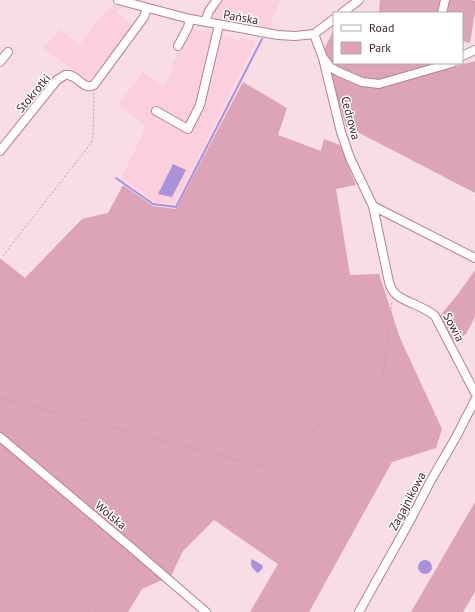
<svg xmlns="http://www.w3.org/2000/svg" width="475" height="612" viewBox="0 0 475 612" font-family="'PT Sans',sans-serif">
<rect width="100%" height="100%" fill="#f8dde5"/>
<!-- built -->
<path fill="#fbcfdc" d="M 222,0 L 281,0 L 267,30 L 215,21 L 214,10 Z
M 113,5 L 122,7 L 117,13 L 131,24 L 130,29 L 88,82 L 44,48 L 59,29 L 79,45 L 108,8 L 109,9 Z
M 191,29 L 231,37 L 232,39 L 238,40 L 239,38 L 256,41 L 175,204 L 155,202 L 121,178 L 146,127 L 118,104 L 143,72 L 164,86 L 173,70 L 172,64 Z"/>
<!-- green -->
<path fill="#dda3b6" d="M 380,0 L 441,0 L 437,13 L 379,13 Z
M 448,0 L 472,0 L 475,1 L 475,12 L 470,43 L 462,41 L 462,13 L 446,13 Z
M 333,31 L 334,63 L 440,63 L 383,80 L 356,80 L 331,66 L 324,50 Z
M 475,61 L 475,193 L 346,126 L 329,70 L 378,86 Z
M 243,82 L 287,108 L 278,135 L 321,151 L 324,139 L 340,145 L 356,185 L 336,189 L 350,275 L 379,274 L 400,338 L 442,429 L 436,448 L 392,462 L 309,612 L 250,612 L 278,564 L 214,520 L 183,551 L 171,576 L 142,589 L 128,612 L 0,612 L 0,260 L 1,259 L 25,278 L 82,219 L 108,213 L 123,185 L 153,206 L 176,209 Z
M 475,270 L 475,317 L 466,334 L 453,341 L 439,317 L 458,294 Z
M 475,502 L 475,592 L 463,612 L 411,612 Z"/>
<!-- water -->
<path fill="#a992dc" d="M 173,164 L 186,170 L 172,197 L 158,194 Z
M 252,559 L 262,565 L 263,568 L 258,573 C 253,570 249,565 252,559 Z
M418 567a7 7 0 1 1 14 0a7 7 0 1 1-14 0Z"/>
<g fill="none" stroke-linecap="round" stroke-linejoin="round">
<!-- stream -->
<path stroke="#a992dc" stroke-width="2" d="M 116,178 L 153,204 L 176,207 L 262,39"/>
<defs>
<path id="minor" d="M 118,0 L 190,19 L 278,35 L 295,36 L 314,34 L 334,19
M 342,13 L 359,0
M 442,13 L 445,0
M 205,22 L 209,11 L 217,0
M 314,34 L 323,58 L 341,132 L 350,158 L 373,206 L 389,282 C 390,284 391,289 393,291 C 399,301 425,306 435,316 L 475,393
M 178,46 L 188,27 L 190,19
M 462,56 L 475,50
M 325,60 L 330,67 L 339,72 L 362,82 L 379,84 L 452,63
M 0,62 L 8,52
M 156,111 L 188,129 L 200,105 L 219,25
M 0,151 L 57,80 C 59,79 63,76 65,75 C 78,73 82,91 94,85 L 144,17 L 147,8
M 373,206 L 475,258
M 0,437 L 133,549 L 206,612
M 359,612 L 412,517 L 430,482 L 456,437 L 475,400"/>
</defs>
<!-- minor casing -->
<use href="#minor" stroke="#ba7e92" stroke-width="10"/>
<!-- path -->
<path stroke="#bca1aa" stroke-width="1" stroke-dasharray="2 2" stroke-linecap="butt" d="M 3,256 L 91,143 L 93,137 L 94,92
M 0,398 L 264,467 L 383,380 L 392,301
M 95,612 L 129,556"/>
<!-- minor -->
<use href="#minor" stroke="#fff" stroke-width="8"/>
</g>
<g text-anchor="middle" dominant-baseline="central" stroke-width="3" stroke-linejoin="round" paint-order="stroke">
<!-- street labels -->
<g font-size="12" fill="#402730" stroke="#fff">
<text transform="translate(241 17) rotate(10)">Pańska</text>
<text transform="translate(33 93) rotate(-50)">Stokrotki</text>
<text transform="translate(351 118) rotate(75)">Cedrowa</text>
<text transform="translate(454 327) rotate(62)">Sowia</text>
<text transform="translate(407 501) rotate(-62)">Zagajnikowa</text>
<text transform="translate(111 515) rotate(40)">Wolska</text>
</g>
</g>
<!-- legend -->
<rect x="333" y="12" width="130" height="52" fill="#ffffff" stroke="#b3a9ac"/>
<rect x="341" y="25" width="20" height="6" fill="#ffffff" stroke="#b3a9ac"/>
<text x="369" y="32" font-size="12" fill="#402730">Road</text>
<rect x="341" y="42" width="20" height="12" fill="#dda3b6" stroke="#b3a9ac"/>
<text x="369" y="52" font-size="12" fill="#402730">Park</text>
</svg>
